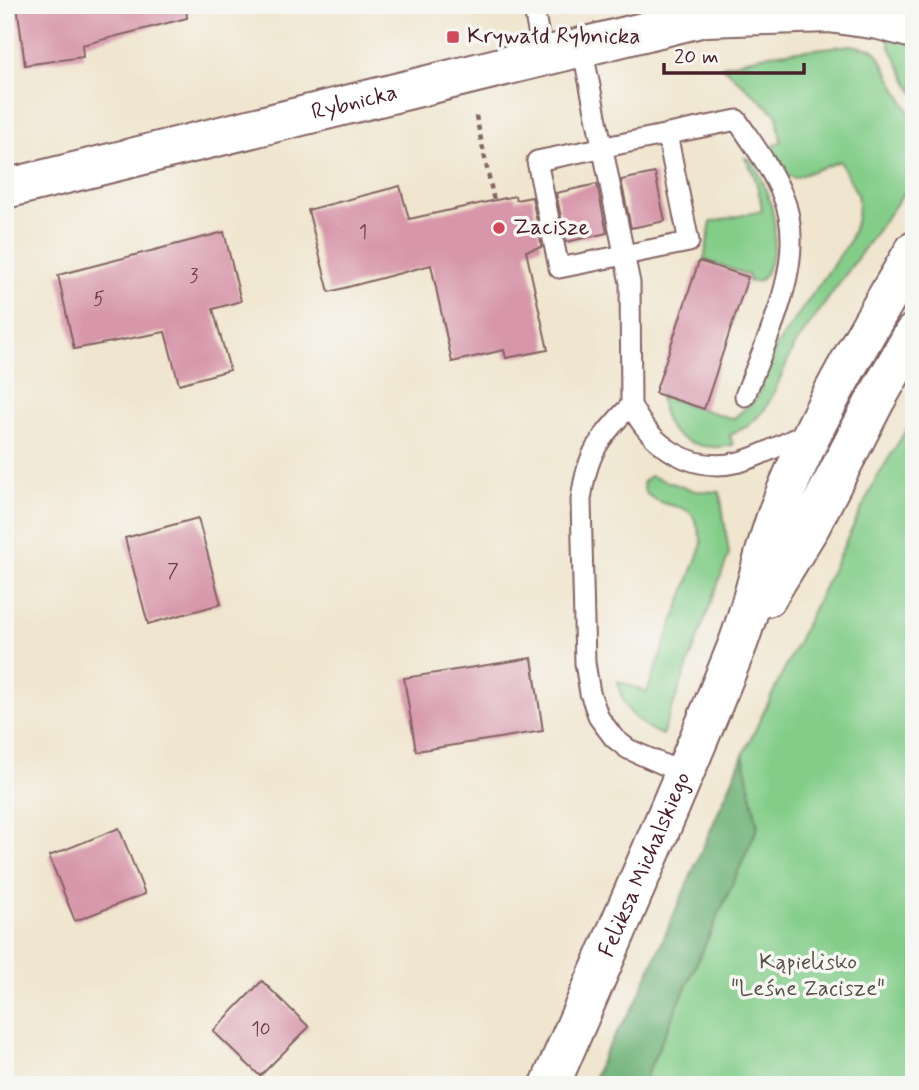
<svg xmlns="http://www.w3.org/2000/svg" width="919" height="1090" viewBox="0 0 919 1090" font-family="Mynerve,sans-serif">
<rect width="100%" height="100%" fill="#f6f6f2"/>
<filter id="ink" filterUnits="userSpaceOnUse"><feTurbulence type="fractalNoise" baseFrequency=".0143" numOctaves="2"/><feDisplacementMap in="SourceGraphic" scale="14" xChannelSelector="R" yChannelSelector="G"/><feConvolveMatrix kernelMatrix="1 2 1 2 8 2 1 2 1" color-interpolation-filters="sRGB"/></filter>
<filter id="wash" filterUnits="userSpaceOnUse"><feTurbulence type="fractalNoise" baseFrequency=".00686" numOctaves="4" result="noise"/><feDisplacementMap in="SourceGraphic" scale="28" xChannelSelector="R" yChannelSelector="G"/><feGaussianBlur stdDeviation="1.57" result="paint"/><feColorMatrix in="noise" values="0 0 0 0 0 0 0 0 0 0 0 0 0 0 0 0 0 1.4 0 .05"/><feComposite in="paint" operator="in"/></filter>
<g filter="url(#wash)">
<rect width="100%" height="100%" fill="#f0e5ce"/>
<!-- green -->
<path fill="#83cd89" stroke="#66765a" stroke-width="2" d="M 888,36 L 914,45 L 914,94 L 890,47 Z
M 851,45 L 872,49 L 878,54 L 914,121 L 914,179 L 793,348 L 773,395 L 763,412 L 748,426 L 730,435 L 733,445 C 721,448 711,448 699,445 C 670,437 664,426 660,396 L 733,419 L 757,398 L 777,345 L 849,242 L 857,218 L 858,201 L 857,194 L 840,161 L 794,178 L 778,173 L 769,152 L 773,146 L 781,142 L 777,115 L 722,66 L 770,54 Z
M 745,158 C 755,160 757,169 761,178 C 774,206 780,234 770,263 C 767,271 765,277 759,281 L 749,282 L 749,275 L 704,260 L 711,222 L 762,211 C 760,193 755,173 745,158 Z
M 914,417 L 914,1085 L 642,1085 L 758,827 L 743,755 L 875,481 Z
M 650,476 L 696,491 L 720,492 L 729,554 L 662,735 C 636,725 621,708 618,681 L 647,692 L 702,544 C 692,491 677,518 645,493 L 643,482 Z"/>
<!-- forest -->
<path fill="#6ab075" stroke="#5a6850" stroke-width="2" d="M 743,755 L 758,827 L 654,1058 L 642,1085 L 591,1085 L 605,1052 L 636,1002 Z"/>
<g id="blocks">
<!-- building -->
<path fill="#d796aa" d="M 17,5 L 186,5 L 187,18 L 82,45 L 83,57 L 25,65 Z
M 655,173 L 665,221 L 631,228 L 621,180 Z
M 597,184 L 607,233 L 566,242 L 556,193 Z
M 400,186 L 409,219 L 515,196 L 516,200 L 532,197 L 542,247 L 526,251 L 548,350 L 506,358 L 504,350 L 452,362 L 431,265 L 329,292 L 308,210 Z
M 224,232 L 241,301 L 213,309 L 230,370 L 179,384 L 165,332 L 74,349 L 58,275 Z
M 699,261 L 748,277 L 704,409 L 655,393 Z
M 198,518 L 221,604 L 148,624 L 125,538 Z
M 532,658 L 543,731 L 416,751 L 404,678 Z
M 119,828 L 145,894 L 75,921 L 49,856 Z
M 262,981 L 309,1027 L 260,1076 L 213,1031 Z"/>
</g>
</g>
<g filter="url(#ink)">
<use href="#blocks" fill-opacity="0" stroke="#846464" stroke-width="2"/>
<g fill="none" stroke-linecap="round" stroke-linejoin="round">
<defs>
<path id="service" d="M 533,5 L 543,56
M 582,47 L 630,283 L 631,405 C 651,446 692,474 739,462 C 764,455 787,442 810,431
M 667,134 L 689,242 L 559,268 L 537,161 L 737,120 C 753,144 771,168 782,194 C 810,257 767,336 745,396
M 631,405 C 599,438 587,453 581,500 L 585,663 L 590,693 L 599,718 L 614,738 L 628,749 L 683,773"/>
<g id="tertiary">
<path d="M 767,597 L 811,525 L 875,401 L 914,333"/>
<path id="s1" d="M 550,1085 C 613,939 678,793 737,646 C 754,602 762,554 779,509 C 814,418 865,335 914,251"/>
</g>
<g id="secondary">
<path d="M 706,17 L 829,13 L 879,20 L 914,29"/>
<path id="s2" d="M 5,189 L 704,17 L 734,5"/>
</g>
</defs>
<!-- service casing -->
<use href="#service" stroke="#846464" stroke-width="23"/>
<!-- tertiary casing -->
<use href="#tertiary" stroke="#846464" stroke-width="42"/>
<!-- secondary casing -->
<use href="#secondary" stroke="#846464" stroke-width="42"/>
<!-- path -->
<path stroke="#846464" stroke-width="4.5" stroke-dasharray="5 5" stroke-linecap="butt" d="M 476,116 L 494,201"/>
<!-- service -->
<use href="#service" stroke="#fff" stroke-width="19"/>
<!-- tertiary -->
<use href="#tertiary" stroke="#fff" stroke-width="38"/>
<!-- secondary -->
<use href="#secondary" stroke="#fff" stroke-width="38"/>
</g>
</g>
<!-- markers -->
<g fill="#d1495b" stroke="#f6f6f2" stroke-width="2.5">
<rect x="446" y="30" width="14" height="14" rx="3.5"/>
<circle cx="499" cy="228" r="7"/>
</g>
<g text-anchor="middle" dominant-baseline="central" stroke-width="7" stroke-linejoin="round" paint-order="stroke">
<!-- number labels -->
<g font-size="19" fill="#6d3d4b">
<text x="363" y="232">1</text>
<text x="194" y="276">3</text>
<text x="99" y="299">5</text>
<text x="173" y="571">7</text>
<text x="261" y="1029">10</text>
</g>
<!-- poi labels -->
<g font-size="23" fill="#4a1f2b" stroke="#f6f6f2" text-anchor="start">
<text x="467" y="37">Krywałd Rybnicka</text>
<text x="513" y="228">Zacisze</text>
</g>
<!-- street labels -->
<g font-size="23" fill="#4a1f2b" stroke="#f6f6f2">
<text stroke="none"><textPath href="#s2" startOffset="360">Rybnicka</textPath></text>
<text stroke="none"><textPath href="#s1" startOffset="240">Feliksa Michalskiego</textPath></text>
</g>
<!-- park labels -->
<g font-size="23" fill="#5b5347" stroke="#f6f6f2">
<text x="808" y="963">Kąpielisko<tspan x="808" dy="26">"Leśne Zacisze"</tspan></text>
</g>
</g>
<!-- margin -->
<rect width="919" height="1090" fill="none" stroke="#f6f6f2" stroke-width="28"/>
<!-- scale -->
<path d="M664 63v10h140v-10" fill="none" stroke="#4a1f2b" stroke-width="3.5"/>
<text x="674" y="63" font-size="21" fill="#4a1f2b" stroke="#f6f6f2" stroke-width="5" paint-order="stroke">20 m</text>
</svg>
